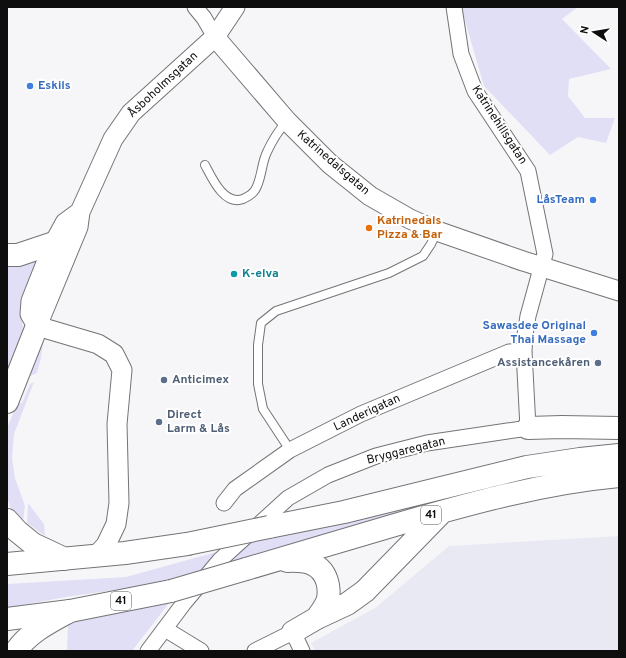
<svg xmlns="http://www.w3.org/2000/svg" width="626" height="658" viewBox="0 0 626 658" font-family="Overpass,sans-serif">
<rect width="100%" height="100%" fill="#f6f6f9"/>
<!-- built -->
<path fill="#e9e9f3" d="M 619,536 L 619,651 L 315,651 L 311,643 L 375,608 L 449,546 Z"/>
<!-- green -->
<path fill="#e1dff6" d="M 461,7 L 578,7 L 562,19 L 611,69 L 569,79 L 568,96 L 585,118 L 615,118 L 606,143 L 578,137 L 550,155 L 484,86 Z
M 44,255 L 22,314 L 22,324 L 25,330 L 7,388 L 7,261 Z
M 43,342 L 41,358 L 37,373 L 30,376 L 28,375 L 34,349 Z
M 34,382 L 14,434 L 12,458 L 15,478 L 25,506 L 23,521 L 12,513 L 7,497 L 7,428 L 18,402 L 22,403 L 30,384 Z
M 619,461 L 388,516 L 189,574 L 137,587 L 66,597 L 7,608 L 7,584 L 126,577 L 419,496 Z
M 28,503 L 44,524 L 45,536 L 27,523 Z
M 173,598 L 132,651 L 67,651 L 68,622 Z"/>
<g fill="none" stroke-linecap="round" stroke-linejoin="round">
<defs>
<path id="service" d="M 205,165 C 212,178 224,206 243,199 C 247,197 252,195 255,190 C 262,179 261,164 267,152 C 272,141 279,130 287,121
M 290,450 L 263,409 L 258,384 L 258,345 L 261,323 L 276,311 L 389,273 L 423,256 L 431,244 L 437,231"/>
<path id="minor" d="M 195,7 L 204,18 L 215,37
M 224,503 L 235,489 L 290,450 L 361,414 L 509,352 L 524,351
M 165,629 L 201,651
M 148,651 L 184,603 L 220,560 L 288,498 L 328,475 L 376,456 L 427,443 L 528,428 L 524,351 L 525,335 L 528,316 L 545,254 L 528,171 L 475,91 L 461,54 L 454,7
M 255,651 L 293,632 L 302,651"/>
<path id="tertiary" d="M 215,37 L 287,121 L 330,164 L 370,196 L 410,219 L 437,231 L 523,261 L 619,291
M 37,326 L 78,227 L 80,212 L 113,139 L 131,113 L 215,37 L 235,7
M 37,326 L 98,344 L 114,354 L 122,370 L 117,424 L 119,503 L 116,524 L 106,545 L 96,556
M 37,326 L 30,314 L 31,301 L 54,243 L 65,223 L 80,212"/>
<path id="primary" d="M 7,402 L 37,326
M 528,428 L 562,427 L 619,428
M 7,520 L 17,531 L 33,544 L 65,559
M 269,527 L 344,512 L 527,467 L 580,459 L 619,455
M 287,561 C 304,560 321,562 327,581 C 329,587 329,593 328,599 C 326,606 321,612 317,618
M 7,564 L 125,553 L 187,544
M 246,569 C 296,554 345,540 395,525 C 468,504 542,483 619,476
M 7,619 L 70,611 L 171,591
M 293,632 L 317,618 L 347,604 L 365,591 L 442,512"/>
<path id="motorway" d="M 7,255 L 18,255 L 54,243
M 16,651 C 29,632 50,622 70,611"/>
</defs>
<!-- service casing -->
<use href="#service" stroke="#747376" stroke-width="10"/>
<!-- minor casing -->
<use href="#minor" stroke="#747376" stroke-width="17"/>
<!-- tertiary casing -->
<use href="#tertiary" stroke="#747376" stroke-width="21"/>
<!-- primary casing -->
<use href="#primary" stroke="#747376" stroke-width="24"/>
<!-- motorway casing -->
<use href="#motorway" stroke="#747376" stroke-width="24"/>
<!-- service -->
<use href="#service" stroke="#fff" stroke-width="8"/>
<!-- minor -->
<use href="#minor" stroke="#fff" stroke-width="15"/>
<!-- tertiary -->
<use href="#tertiary" stroke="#fff" stroke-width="19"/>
<!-- primary -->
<use href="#primary" stroke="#fff" stroke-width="22"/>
<!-- motorway -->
<use href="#motorway" stroke="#fff" stroke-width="22"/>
<defs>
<path id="primary-bridge" d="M 187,544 L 269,527
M 171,591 L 246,569"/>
</defs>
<!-- primary-bridge casing -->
<use href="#primary-bridge" stroke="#747376" stroke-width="24" stroke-linecap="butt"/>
<!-- primary-bridge -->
<use href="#primary-bridge" stroke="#fff" stroke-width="22"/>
</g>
<!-- markers -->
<g fill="#3f7fe0" stroke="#fff" stroke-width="1.5">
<circle cx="30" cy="86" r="4"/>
<circle cx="593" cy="200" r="4"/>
<circle cx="594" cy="333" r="4"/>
</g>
<circle fill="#e8710a" stroke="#fff" stroke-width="1.5" cx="369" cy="228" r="4"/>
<circle fill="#0f9aa8" stroke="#fff" stroke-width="1.5" cx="234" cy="274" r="4"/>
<g fill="#5c6f8a" stroke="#fff" stroke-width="1.5">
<circle cx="598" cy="363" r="4"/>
<circle cx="164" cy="380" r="4"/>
<circle cx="159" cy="422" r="4"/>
</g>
<g text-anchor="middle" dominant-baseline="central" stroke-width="4" stroke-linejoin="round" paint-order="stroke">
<!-- shield labels -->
<g fill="#fff" stroke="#565657" stroke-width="1">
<rect x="421" y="506" width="20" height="18" rx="3"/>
<rect x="111" y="592" width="20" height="18" rx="3"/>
</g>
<g font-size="11" font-weight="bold" fill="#0e0e0f">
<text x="431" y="515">41</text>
<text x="121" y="601">41</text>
</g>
<!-- street labels -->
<g font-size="12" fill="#0e0e0f" stroke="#fff">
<text transform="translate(163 85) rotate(-43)">Åsboholmsgatan</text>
<text transform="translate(499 125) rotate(57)">Katrinehillsgatan</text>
<text transform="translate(333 163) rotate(41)">Katrinedalsgatan</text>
<text transform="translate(367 413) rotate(-25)">Landerigatan</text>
<text transform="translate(406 451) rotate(-14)">Bryggaregatan</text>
</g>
<!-- shop labels -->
<g font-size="12" font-weight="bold" fill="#366cbe" stroke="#fff" text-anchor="end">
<text x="38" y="86" text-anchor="start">Eskils</text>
<text x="585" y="200">LåsTeam</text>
<text x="586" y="326">Sawasdee Original<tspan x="586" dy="14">Thai Massage</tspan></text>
</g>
<!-- food labels -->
<g font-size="12" font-weight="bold" fill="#c56008" stroke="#fff" text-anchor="start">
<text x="377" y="221">Katrinedals<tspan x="377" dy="14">Pizza &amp; Bar</tspan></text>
</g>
<!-- culture labels -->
<g font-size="12" font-weight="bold" fill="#0d838f" stroke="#fff" text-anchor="start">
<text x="242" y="274">K-elva</text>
</g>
<!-- service labels -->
<g font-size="12" font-weight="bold" fill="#4e5e75" stroke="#fff" text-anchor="start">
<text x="590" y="363" text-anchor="end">Assistancekåren</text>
<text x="172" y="380">Anticimex</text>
<text x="167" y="415">Direct<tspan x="167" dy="14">Larm &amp; Lås</tspan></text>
</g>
</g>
<!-- border -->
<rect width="626" height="658" fill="none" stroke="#0e0e0f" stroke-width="16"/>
<!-- north arrow -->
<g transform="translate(594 32) rotate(282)" stroke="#ffffff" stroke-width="3" paint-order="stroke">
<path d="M0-3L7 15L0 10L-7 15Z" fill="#0e0e0f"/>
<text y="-6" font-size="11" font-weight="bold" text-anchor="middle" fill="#0e0e0f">N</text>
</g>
</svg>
